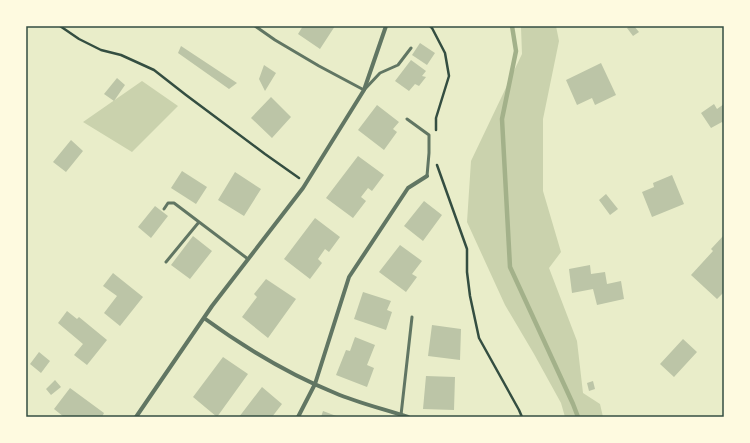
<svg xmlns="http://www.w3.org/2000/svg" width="750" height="443" viewBox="0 0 750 443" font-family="Karla,sans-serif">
<rect width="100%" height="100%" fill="#e9edc9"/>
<!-- green -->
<path fill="#cad2ad" d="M 520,26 L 556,26 L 559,41 L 543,119 L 543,191 L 561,252 L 549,268 L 577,341 L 583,393 L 600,404 L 603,417 L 565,417 L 561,403 L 534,354 L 505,305 L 467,222 L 471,161 L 522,54 L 521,27 Z
M 142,81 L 178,106 L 132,152 L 83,122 Z"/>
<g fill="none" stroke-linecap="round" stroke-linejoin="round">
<!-- stream -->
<path stroke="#a3b18a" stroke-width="4.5" d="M 512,26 L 516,51 L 502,119 L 510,267 L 573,404 L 578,417"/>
</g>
<!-- building -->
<path fill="#bcc5a7" d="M 303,26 L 335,26 L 320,49 L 298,34 Z
M 630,26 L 634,26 L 639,32 L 633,36 L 627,28 Z
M 420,43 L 435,53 L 427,65 L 412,55 Z
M 181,46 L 237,83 L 229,89 L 178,53 Z
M 411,60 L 426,71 L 422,76 L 426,77 L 419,86 L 415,84 L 409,91 L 395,81 Z
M 601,63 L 616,95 L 595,105 L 592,98 L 577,105 L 566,80 Z
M 264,65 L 276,73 L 265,91 L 259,79 Z
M 117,78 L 125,85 L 114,101 L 104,94 Z
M 271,97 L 291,117 L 272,138 L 251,118 Z
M 714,104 L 717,109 L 724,104 L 724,125 L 722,122 L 711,128 L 701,113 Z
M 377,105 L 399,122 L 393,129 L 397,132 L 384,150 L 358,130 Z
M 71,140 L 83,151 L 66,172 L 53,162 Z
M 358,156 L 384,175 L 372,191 L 368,188 L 361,197 L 366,201 L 353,218 L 326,198 Z
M 182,171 L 207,187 L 196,204 L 171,188 Z
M 235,172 L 261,189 L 244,216 L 218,200 Z
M 672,175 L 684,204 L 652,217 L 642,192 L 654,187 L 653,183 Z
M 606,194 L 618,209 L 610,215 L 599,200 Z
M 424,201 L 442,215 L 423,241 L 404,226 Z
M 155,206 L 168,216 L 151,238 L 138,227 Z
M 315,218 L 340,237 L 329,252 L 325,249 L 318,259 L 322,263 L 310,279 L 284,259 Z
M 724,235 L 724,292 L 717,299 L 691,275 L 713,251 L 711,249 Z
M 193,236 L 212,251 L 190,279 L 171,265 Z
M 400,245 L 422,261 L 412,274 L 417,277 L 406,292 L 379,272 Z
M 590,265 L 591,274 L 605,272 L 607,284 L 621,281 L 624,299 L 597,305 L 593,289 L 572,293 L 569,269 Z
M 113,273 L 143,297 L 120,326 L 104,313 L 117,296 L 103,286 Z
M 266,279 L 296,299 L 268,338 L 242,317 L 257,297 L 254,294 Z
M 363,292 L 391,301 L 387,310 L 392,312 L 386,330 L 354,319 Z
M 67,311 L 77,319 L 79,317 L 107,340 L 87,365 L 74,355 L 83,344 L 58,323 Z
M 432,325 L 461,329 L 460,360 L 428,356 Z
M 355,337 L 375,345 L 367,365 L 374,368 L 367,387 L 336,375 L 346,350 L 350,351 Z
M 683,339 L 697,352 L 674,377 L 660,364 Z
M 39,352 L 50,361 L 41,373 L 30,364 Z
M 223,357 L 248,374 L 217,417 L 193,397 Z
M 426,376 L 455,377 L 454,410 L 423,409 Z
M 55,380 L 61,387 L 51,395 L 46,389 Z
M 593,381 L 595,389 L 589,391 L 587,383 Z
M 262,387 L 282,404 L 272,417 L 239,417 Z
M 70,388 L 104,413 L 102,417 L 64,417 L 54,409 Z
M 323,411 L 339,417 L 321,417 Z"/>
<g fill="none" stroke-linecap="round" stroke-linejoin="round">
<!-- path -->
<path stroke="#344e41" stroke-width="2.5" d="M 60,26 L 79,39 L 101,50 L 121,55 L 154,70 L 186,95 L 265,154 L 299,178
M 430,26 L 432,28 L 445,53 L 449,76 L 436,118 L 436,130
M 437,165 L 467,249 L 467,272 L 470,296 L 479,338 L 519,410 L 522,417"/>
<!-- service -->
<path stroke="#617663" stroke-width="3" d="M 255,26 L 275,40 L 319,66 L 364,90 L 380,73 L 398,65 L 411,48
M 407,119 L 429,135 L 429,153 L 427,176
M 164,209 L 168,203 L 174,203 L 248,259
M 166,262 L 199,222
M 401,415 L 412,317"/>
<!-- minor -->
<path stroke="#617663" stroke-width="4" d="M 204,318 C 245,348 288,374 335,393 C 358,403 384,409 408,417
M 136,417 L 212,306 L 303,188 L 364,90 L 386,26
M 298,417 L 315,384 L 349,277 L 408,188 L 427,176"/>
</g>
<!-- border -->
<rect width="750" height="443" fill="none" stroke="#fefae0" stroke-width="54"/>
<rect x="27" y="27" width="696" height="389" fill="none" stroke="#344e41" stroke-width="1.5"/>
</svg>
